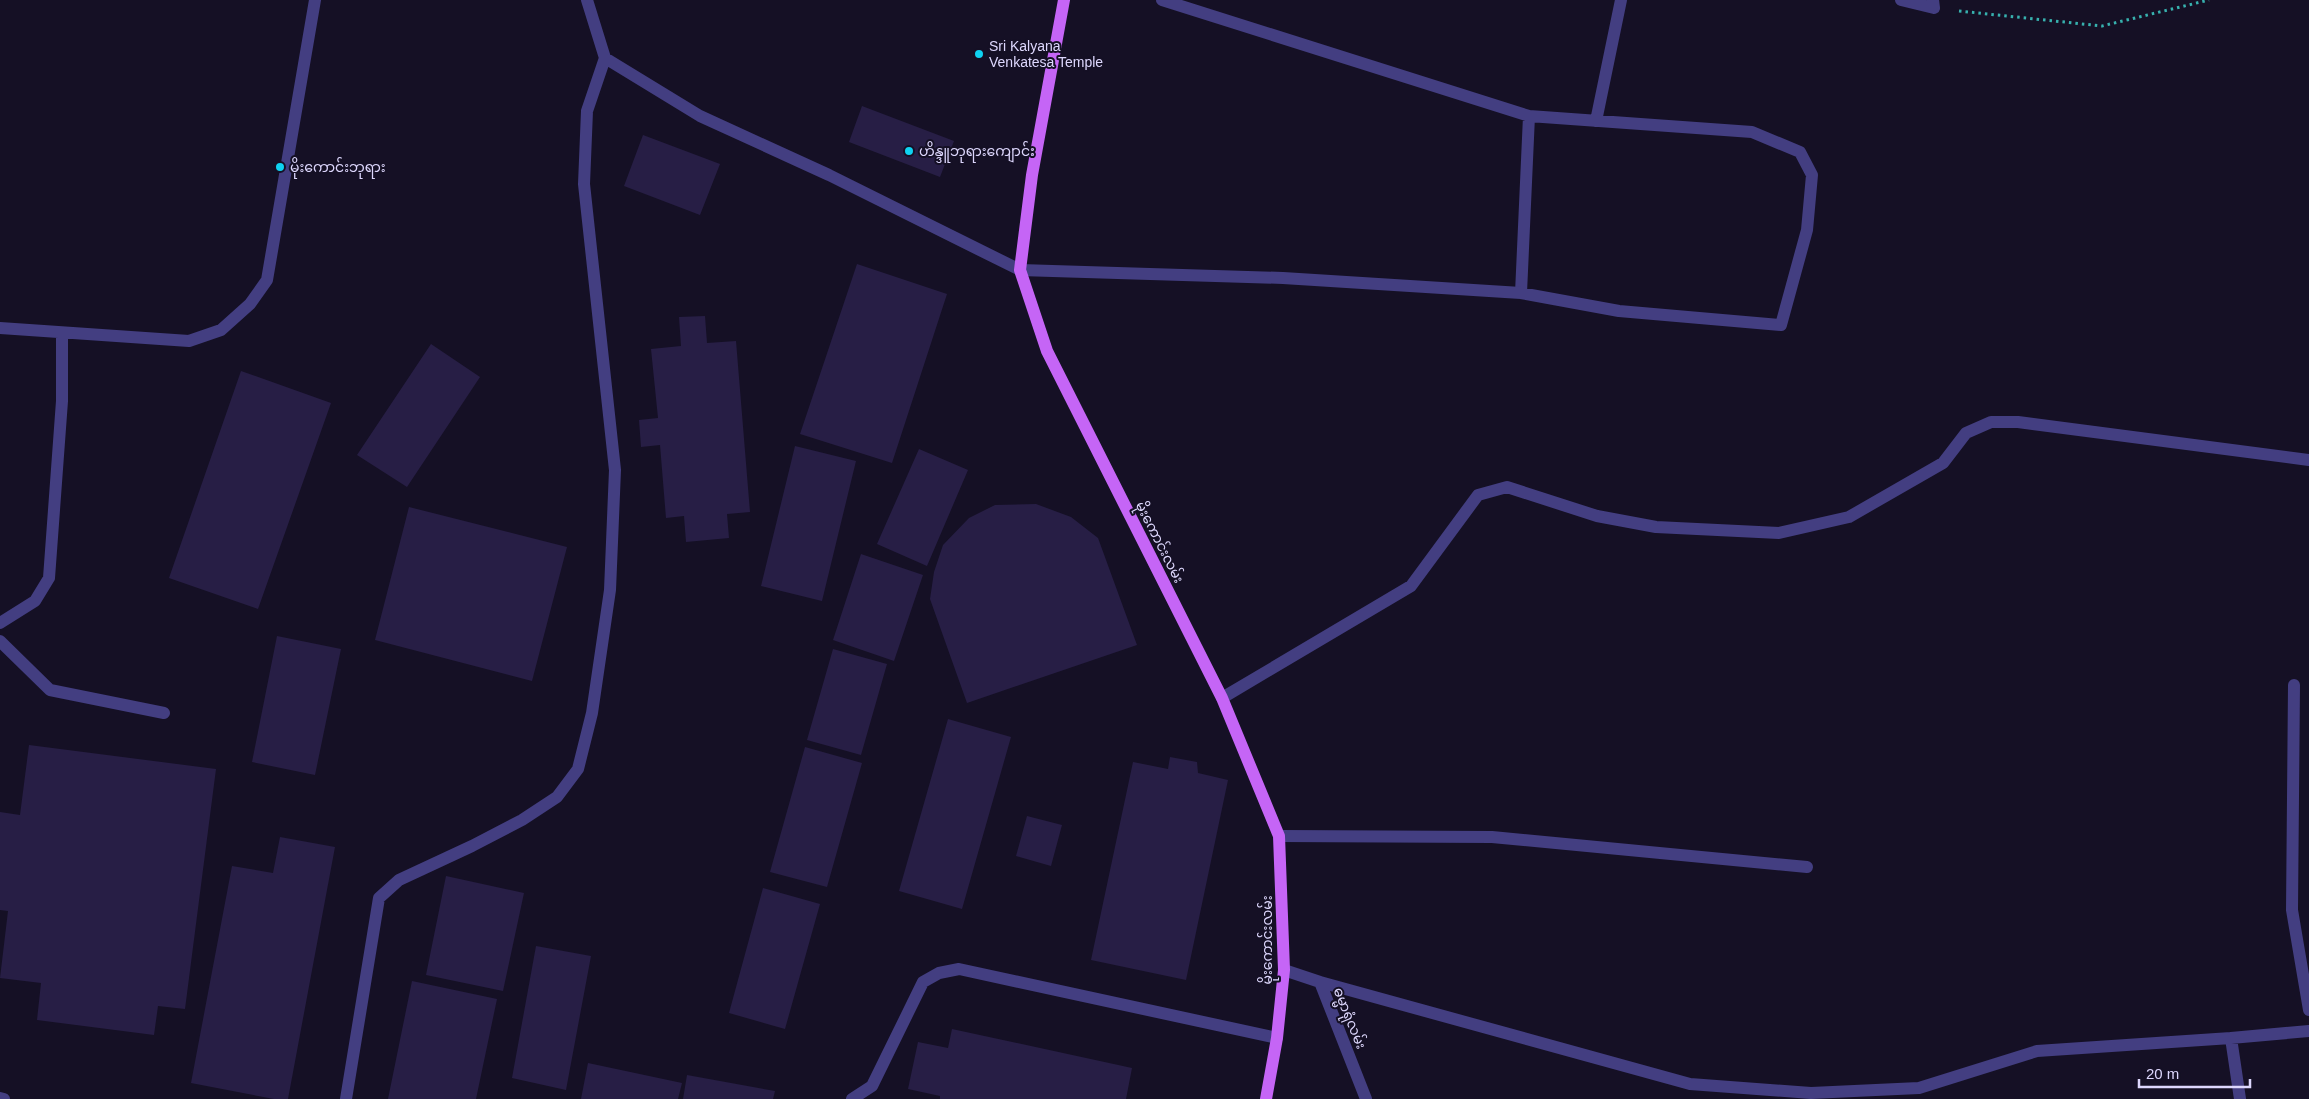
<svg xmlns="http://www.w3.org/2000/svg" width="2309" height="1099" viewBox="0 0 2309 1099" font-family="Arial,'Noto Sans Myanmar',sans-serif">
<rect width="100%" height="100%" fill="#151025"/>
<!-- building -->
<path fill="#271e45" d="M 862,106 L 954,141 L 940,177 L 849,142 Z
M 643,135 L 720,164 L 700,215 L 624,186 Z
M 857,264 L 947,294 L 892,463 L 800,434 Z
M 705,316 L 707,343 L 736,341 L 750,512 L 727,514 L 729,538 L 686,542 L 684,516 L 666,518 L 660,445 L 641,447 L 639,420 L 658,418 L 651,349 L 681,346 L 679,317 Z
M 431,344 L 480,377 L 407,487 L 357,455 Z
M 241,371 L 331,403 L 258,609 L 169,578 Z
M 795,446 L 856,461 L 822,601 L 761,586 Z
M 919,449 L 968,470 L 927,566 L 877,544 Z
M 1036,504 L 1071,517 L 1098,538 L 1137,645 L 967,703 L 930,599 L 934,572 L 943,545 L 969,518 L 995,505 Z
M 409,507 L 567,547 L 532,681 L 375,640 Z
M 861,554 L 923,575 L 894,661 L 833,640 Z
M 277,636 L 341,649 L 315,775 L 252,762 Z
M 833,649 L 887,664 L 861,755 L 807,740 Z
M 948,719 L 1011,737 L 962,909 L 899,891 Z
M 29,745 L 216,769 L 185,1009 L 158,1006 L 154,1035 L 37,1020 L 41,983 L 0,978 L 8,911 L 0,910 L 0,812 L 20,815 Z
M 805,747 L 862,763 L 827,887 L 770,872 Z
M 1170,757 L 1197,762 L 1198,773 L 1228,780 L 1186,980 L 1091,960 L 1133,762 L 1168,769 Z
M 1027,816 L 1062,825 L 1051,866 L 1016,856 Z
M 280,837 L 335,847 L 288,1099 L 274,1099 L 191,1083 L 232,866 L 273,873 Z
M 446,876 L 524,893 L 503,991 L 426,975 Z
M 763,888 L 820,904 L 785,1029 L 729,1013 Z
M 536,946 L 591,956 L 566,1090 L 512,1078 Z
M 412,981 L 497,999 L 476,1099 L 388,1099 Z
M 952,1029 L 1132,1068 L 1126,1099 L 940,1099 L 940,1096 L 908,1089 L 918,1042 L 948,1048 Z
M 588,1063 L 682,1083 L 678,1099 L 581,1099 Z
M 687,1075 L 775,1091 L 773,1099 L 683,1099 Z"/>
<g fill="none" stroke-linecap="round" stroke-linejoin="round">
<!-- path -->
<path stroke="#37b1ae" stroke-width="3" stroke-dasharray="2.5 4" stroke-linecap="butt" d="M 1959,11 L 2102,26 L 2209,0"/>
<!-- minor -->
<path stroke="#433e81" stroke-width="12" d="M 587,0 L 605,58 L 700,116 L 829,175 L 1020,270 L 1283,278 L 1521,293 L 1619,311 L 1781,325 L 1807,230 L 1812,175 L 1800,152 L 1752,132 L 1529,116 L 1162,0
M 1901,0 L 1934,8 L 1933,0
M 1596,121 L 1621,0
M 1521,293 L 1529,116
M 0,328 L 189,341 L 221,330 L 250,304 L 267,280 L 315,0
M 0,623 L 35,601 L 49,578 L 62,401 L 62,333
M 0,641 L 50,690 L 164,713
M 2294,685 L 2292,910 L 2309,1010
M 1222,698 L 1411,586 L 1478,495 L 1507,487 L 1597,516 L 1656,527 L 1779,533 L 1849,517 L 1943,463 L 1966,433 L 1991,422 L 2018,422 L 2309,460
M 1279,836 L 1492,837 L 1807,867
M 1284,970 L 1320,982 L 1366,1099
M 1320,982 L 1690,1084 L 1811,1093 L 1919,1088 L 2037,1051 L 2231,1038 L 2309,1031
M 2231,1038 L 2240,1099
M 0,1098 L 4,1099
M 346,1099 L 379,898 L 399,880 L 472,846 L 522,820 L 557,797 L 578,769 L 592,713 L 610,590 L 615,470 L 584,184 L 587,111 L 605,58
M 852,1099 L 872,1086 L 923,982 L 939,973 L 959,969 L 1277,1038"/>
<!-- major -->
<path stroke="#c565f6" stroke-width="12" d="M 1064,0 L 1032,175 L 1020,270 L 1047,351 L 1222,698 L 1279,836 L 1284,970 L 1277,1038 L 1266,1099"/>
</g>
<!-- markers -->
<g fill="#0fd2f1" stroke="#151025" stroke-width="2">
<circle cx="979" cy="54" r="5"/>
<circle cx="909" cy="151" r="5"/>
<circle cx="280" cy="167" r="5"/>
</g>
<g text-anchor="middle" dominant-baseline="central" stroke-width="4" stroke-linejoin="round" paint-order="stroke">
<!-- poi labels -->
<g font-size="14" fill="#ddd7fd" stroke="#151025" text-anchor="start">
<text x="989" y="46">Sri Kalyana<tspan x="989" dy="16">Venkatesa Temple</tspan></text>
<text x="919" y="151">ဟိန္ဒူဘုရားကျောင်း</text>
<text x="290" y="167">မိုးကောင်းဘုရား</text>
</g>
<!-- street labels -->
<g font-size="14" fill="#ddd7fd" stroke="#151025">
<text transform="translate(1160 542) rotate(63)">မိုးကောင်းလမ်း</text>
<text transform="translate(1267 940) rotate(-90)">မိုးကောင်းလမ်း</text>
<text transform="translate(1350 1018) rotate(68)">ဓမ္မာရုံလမ်း</text>
</g>
</g>
<!-- scale -->
<path d="M2139 1079v8h111v-8" fill="none" stroke="#ddd7fd" stroke-width="2.5"/>
<text x="2146" y="1079" font-size="15" fill="#ddd7fd" stroke="#151025" stroke-width="4" paint-order="stroke">20 m</text>
</svg>
